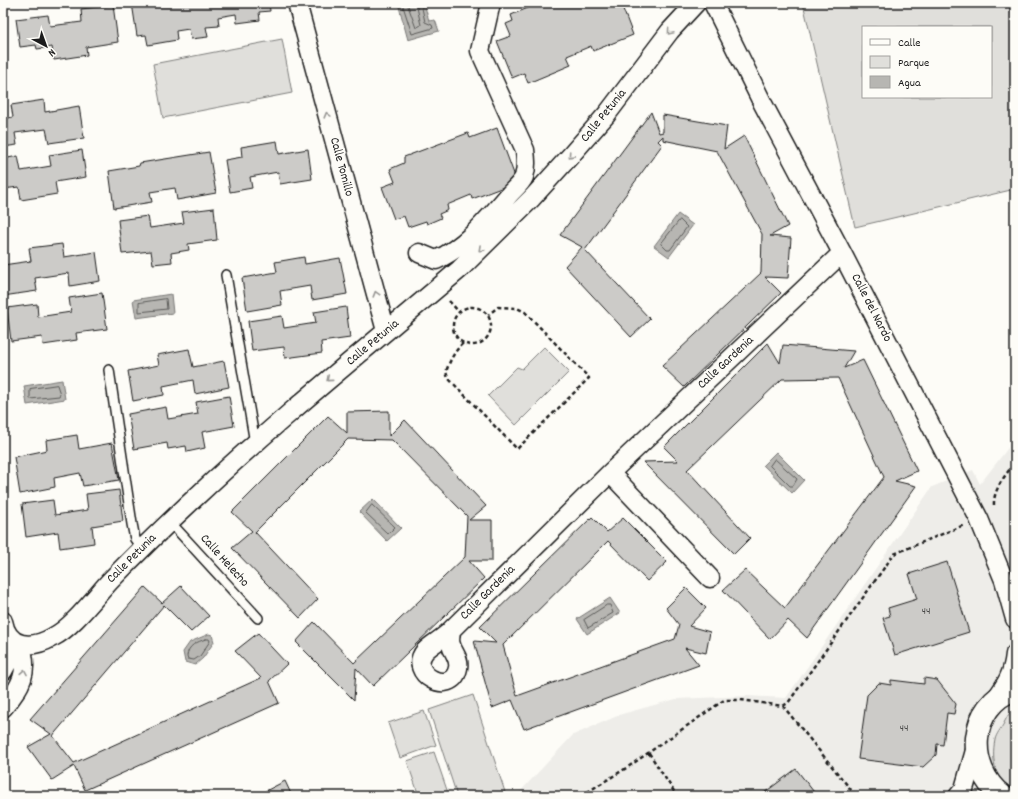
<svg xmlns="http://www.w3.org/2000/svg" width="1018" height="799" viewBox="0 0 1018 799" font-family="Dekko,sans-serif">
<rect width="100%" height="100%" fill="#fdfcf7"/>
<filter id="ink" filterUnits="userSpaceOnUse"><feTurbulence type="fractalNoise" baseFrequency=".025" numOctaves="2"/><feDisplacementMap in="SourceGraphic" scale="8" xChannelSelector="R" yChannelSelector="G"/><feConvolveMatrix kernelMatrix="1 2 1 2 8 2 1 2 1" color-interpolation-filters="sRGB"/></filter>
<g filter="url(#ink)">
<!-- built -->
<path fill="#eeede9" d="M 1015,439 L 1015,796 L 516,796 L 573,735 L 622,714 L 676,699 L 747,696 L 786,698 L 932,487 L 973,470 L 980,484 Z"/>
<!-- green -->
<path fill="#e0dfdb" stroke="#7e7e7c" fill-rule="evenodd" d="M 803,3 L 1009,3 L 1015,29 L 1015,189 L 855,227 ZM 863,27 L 991,27 L 991,97 L 863,97 Z
M 282,39 L 292,93 L 163,118 L 153,64 Z
M 544,347 L 569,372 L 516,425 L 488,396 L 517,367 L 522,369 Z
M 473,695 L 505,792 L 492,796 L 457,796 L 429,710 Z
M 1015,709 L 1015,791 C 995,784 991,759 995,740 C 996,734 1001,729 1004,723 C 1007,717 1009,712 1015,709 Z
M 424,711 L 436,745 L 400,758 L 388,723 Z
M 434,752 L 449,796 L 419,796 L 407,761 Z"/>
<!-- water -->
<path fill="#b7b6b2" stroke="#797876" d="M 398,3 L 424,3 L 429,21 L 435,20 L 439,31 L 408,40 Z
M 678,214 L 693,225 L 669,257 L 654,246 Z
M 171,294 L 173,313 L 136,318 L 133,300 Z
M 62,380 L 65,399 L 27,405 L 24,386 Z
M 776,452 L 804,480 L 792,493 L 763,465 Z
M 373,499 L 401,528 L 387,541 L 359,512 Z
M 610,598 L 620,613 L 587,634 L 577,619 Z
M 209,634 L 212,635 L 214,642 L 203,658 L 195,665 L 185,662 L 183,652 L 190,642 Z"/>
<g fill="none" stroke-linecap="round" stroke-linejoin="round">
<!-- shore -->
<path stroke="#5a5a58" stroke-width="1" d="M 402,3 L 412,34 L 433,28 L 432,25 L 425,22 L 421,3
M 407,3 L 416,28 L 421,25 L 416,3
M 680,220 L 687,227 L 670,250 L 667,250 L 661,244 Z
M 166,299 L 167,309 L 139,312 L 139,303 Z
M 57,385 L 60,394 L 59,396 L 30,399 L 30,389 Z
M 775,459 L 797,479 L 793,486 L 790,486 L 770,466 Z
M 372,505 L 395,527 L 388,534 L 366,513 Z
M 607,605 L 610,605 L 613,613 L 588,628 L 584,620 Z
M 206,639 L 209,639 L 210,641 L 200,656 L 194,660 L 188,659 L 187,656 C 188,645 197,642 206,639 Z"/>
</g>
<!-- building -->
<path fill="#cccbc8" stroke="#1c1c1c" d="M 132,3 L 269,3 L 270,11 L 259,12 L 260,20 L 237,23 L 236,14 L 218,17 L 219,26 L 206,27 L 208,37 L 191,39 L 189,29 L 176,31 L 177,40 L 148,45 L 146,35 L 137,36 Z
M 540,3 L 624,3 L 626,8 L 623,9 L 633,35 L 593,51 L 591,46 L 567,56 L 571,65 L 528,83 L 524,73 L 512,78 L 497,41 L 511,36 L 506,24 L 513,21 L 511,15 Z
M 113,5 L 118,42 L 86,47 L 87,55 L 54,60 L 52,47 L 37,49 L 36,45 L 20,47 L 16,19 L 48,15 L 50,26 L 82,22 L 81,9 Z
M 44,100 L 45,112 L 79,106 L 84,138 L 49,143 L 46,129 L 15,133 L 17,145 L 3,147 L 3,119 L 13,117 L 11,105 Z
M 651,112 L 659,133 L 663,132 L 663,115 L 727,126 L 724,149 L 744,136 L 788,226 L 770,236 L 791,238 L 788,278 L 765,277 L 781,293 L 684,387 L 662,366 L 761,273 L 762,234 L 717,151 L 663,140 L 663,136 L 658,141 L 662,145 L 585,250 L 650,319 L 631,337 L 565,266 L 582,247 L 560,235 Z
M 497,128 L 517,182 L 472,199 L 471,195 L 447,205 L 448,210 L 439,214 L 441,218 L 427,224 L 426,221 L 408,227 L 404,216 L 394,219 L 382,187 L 395,182 L 390,169 L 404,163 L 404,157 L 468,133 L 470,138 Z
M 277,141 L 279,154 L 308,149 L 312,179 L 280,184 L 278,172 L 250,177 L 252,188 L 230,192 L 225,160 L 242,157 L 241,147 Z
M 82,150 L 86,177 L 55,182 L 57,194 L 21,200 L 19,187 L 3,189 L 3,159 L 18,156 L 21,171 L 51,166 L 49,155 Z
M 209,152 L 216,193 L 177,200 L 175,188 L 150,192 L 152,202 L 114,208 L 109,171 L 139,166 L 140,163 Z
M 214,208 L 217,240 L 188,244 L 189,250 L 171,253 L 172,262 L 153,264 L 151,251 L 122,254 L 118,220 L 148,216 L 150,228 L 184,223 L 182,212 Z
M 62,244 L 64,257 L 96,252 L 100,281 L 70,286 L 69,273 L 35,278 L 37,291 L 3,296 L 3,265 L 31,261 L 29,248 Z
M 304,257 L 305,264 L 340,258 L 347,294 L 312,300 L 310,286 L 280,291 L 282,305 L 247,311 L 242,278 L 277,272 L 275,262 Z
M 102,293 L 107,329 L 76,333 L 77,340 L 43,345 L 42,337 L 11,341 L 7,308 L 37,304 L 38,317 L 71,312 L 69,298 Z
M 346,307 L 350,338 L 321,342 L 322,353 L 285,358 L 284,347 L 252,351 L 248,321 L 282,316 L 284,328 L 316,323 L 314,312 Z
M 768,343 L 780,363 L 783,345 L 854,351 L 844,368 L 863,360 L 917,471 L 895,481 L 916,486 L 807,638 L 788,620 L 770,639 L 723,590 L 745,570 L 785,608 L 884,477 L 838,378 L 782,379 L 687,470 L 750,538 L 734,554 L 643,462 L 678,461 L 664,447 Z
M 189,349 L 193,367 L 224,361 L 229,387 L 195,394 L 193,380 L 163,386 L 164,395 L 133,401 L 128,371 L 159,365 L 157,355 Z
M 229,396 L 234,426 L 202,432 L 205,448 L 187,452 L 186,446 L 168,449 L 167,443 L 134,449 L 128,414 L 166,407 L 168,419 L 198,414 L 196,402 Z
M 389,411 L 389,436 L 405,420 L 486,506 L 469,520 L 492,520 L 492,561 L 469,561 L 484,578 L 373,686 L 356,668 L 354,700 L 296,642 L 314,622 L 354,663 L 465,557 L 467,516 L 392,440 L 348,439 L 255,532 L 318,599 L 300,618 L 232,548 L 252,531 L 232,512 L 328,416 L 347,433 L 347,412 Z
M 77,435 L 79,449 L 112,443 L 119,480 L 83,486 L 80,473 L 54,478 L 55,487 L 20,494 L 14,457 L 47,450 L 46,440 Z
M 119,490 L 123,521 L 92,526 L 94,543 L 60,548 L 58,532 L 26,537 L 22,504 L 53,500 L 55,515 L 88,510 L 86,494 Z
M 592,517 L 607,532 L 623,518 L 667,562 L 647,581 L 608,541 L 503,645 L 517,696 L 675,639 L 679,625 L 666,608 L 686,588 L 706,608 L 689,626 L 710,632 L 706,653 L 685,648 L 699,665 L 524,729 L 512,700 L 492,708 L 474,641 L 496,643 L 480,627 Z
M 947,562 L 969,632 L 895,655 L 883,618 L 890,616 L 888,608 L 917,599 L 909,574 Z
M 181,586 L 209,616 L 191,632 L 164,605 L 55,733 L 53,736 L 74,763 L 261,678 L 235,651 L 258,633 L 287,664 L 269,681 L 279,703 L 85,790 L 74,766 L 52,780 L 28,747 L 51,734 L 30,719 L 145,587 L 162,603 Z
M 924,678 L 937,680 L 956,704 L 954,714 L 947,713 L 943,745 L 937,744 L 936,755 L 923,767 L 858,759 L 867,695 L 879,683 L 891,685 L 891,680 L 924,684 Z
M 796,769 L 817,796 L 760,796 Z
M 285,781 L 292,796 L 256,796 Z"/>
<g fill="none" stroke-linecap="round" stroke-linejoin="round">
<defs>
<path id="service" d="M 226,275 L 255,443
M 109,370 L 132,524 L 135,539 L 142,549
M 170,522 L 258,618"/>
<path id="minor" d="M 297,3 L 386,331
M 713,3 L 763,104 L 842,253 L 979,519 L 1004,580 L 1015,619
M 419,253 L 436,260 C 465,247 487,220 508,196 C 513,190 521,184 524,177 C 527,168 526,159 525,150 L 480,51 L 491,3
M 610,473 L 710,578
M 3,621 C 8,649 32,649 53,637 C 72,628 95,597 110,581 C 138,552 167,524 196,497 C 281,417 372,344 460,269 L 532,198 L 572,154 L 607,114 L 670,31 L 696,3
M 451,630 L 610,473 L 842,253
M 451,630 C 451,635 449,640 451,645 C 453,653 460,658 458,668 C 452,698 406,674 425,651 C 433,643 444,638 451,630 Z
M 3,671 L 10,658 L 20,644
M 995,700 C 1007,683 1013,674 1015,654
M 3,708 C 21,687 30,672 20,644
M 958,796 L 964,789 L 976,747"/>
<path id="tertiary" d="M 1002,796 C 965,768 968,705 1015,689"/>
</defs>
<!-- service casing -->
<use href="#service" stroke="#1c1c1c" stroke-width="12"/>
<!-- minor casing -->
<use href="#minor" stroke="#1c1c1c" stroke-width="21"/>
<!-- tertiary casing -->
<use href="#tertiary" stroke="#1c1c1c" stroke-width="25"/>
<!-- path -->
<path stroke="#1c1c1c" stroke-width="2.5" stroke-dasharray="4 3" stroke-linecap="butt" d="M 449,301 L 459,312
M453 326a19 19 0 1 1 38 0a19 19 0 1 1-38 0Z
M 463,343 C 454,352 450,360 446,372 L 448,378 L 517,449 L 589,378 L 525,312 L 517,308 L 498,307 L 488,315
M 994,505 C 993,489 1006,475 1015,462
M 783,706 L 788,703 L 894,554 L 964,525
M 649,753 L 677,796
M 581,796 L 628,767 L 724,700 L 741,700 L 783,706 L 856,796"/>
<!-- service -->
<use href="#service" stroke="#fdfcf7" stroke-width="9"/>
<!-- minor -->
<use href="#minor" stroke="#fdfcf7" stroke-width="18"/>
<!-- tertiary -->
<use href="#tertiary" stroke="#fdfcf7" stroke-width="22"/>
</g>
<!-- one-way arrows -->
<defs><path id="oneway-chevron" d="M-2-3.5L2.5 0L-2 3.5" fill="none" stroke-width="1.6" stroke-linecap="round" stroke-linejoin="round"/></defs>
<g stroke="#989794">
<use href="#oneway-chevron" transform="translate(670 32) rotate(130)"/>
<use href="#oneway-chevron" transform="translate(327 115) rotate(-105)"/>
<use href="#oneway-chevron" transform="translate(571 155) rotate(132)"/>
<use href="#oneway-chevron" transform="translate(481 249) rotate(137)"/>
<use href="#oneway-chevron" transform="translate(376 294) rotate(-106)"/>
<use href="#oneway-chevron" transform="translate(329 379) rotate(140)"/>
<use href="#oneway-chevron" transform="translate(24 672) rotate(-80)"/>
</g>
</g>
<g text-anchor="middle" dominant-baseline="central" stroke-width="4" stroke-linejoin="round" paint-order="stroke">
<!-- number labels -->
<g font-size="11" fill="#484847">
<text x="926" y="612">44</text>
<text x="904" y="729">44</text>
</g>
<!-- street labels -->
<g font-size="13" fill="#1c1c1c" stroke="#fdfcf7">
<text transform="translate(604 116) rotate(-51)">Calle Petunia</text>
<text transform="translate(341 167) rotate(75)">Calle Tomillo</text>
<text transform="translate(871 308) rotate(63)">Calle del Nardo</text>
<text transform="translate(373 343) rotate(-40)">Calle Petunia</text>
<text transform="translate(726 363) rotate(-43)">Calle Gardenia</text>
<text transform="translate(132 559) rotate(-45)">Calle Petunia</text>
<text transform="translate(224 561) rotate(48)">Calle Helecho</text>
<text transform="translate(488 593) rotate(-45)">Calle Gardenia</text>
</g>
</g>
<!-- margin -->
<rect width="1018" height="799" fill="none" stroke="#fdfcf7" stroke-width="16"/>
<rect x="8" y="8" width="1002" height="783" fill="none" stroke="#1c1c1c" stroke-width="1.5" filter="url(#ink)"/>
<!-- legend -->
<rect x="862" y="26" width="130" height="72" fill="#fdfcf7" stroke="#a3a29f"/>
<rect x="870" y="39" width="20" height="6" fill="#fdfcf7" stroke="#a3a29f"/>
<text x="898" y="46" font-size="12" fill="#1c1c1c">Calle</text>
<rect x="870" y="56" width="20" height="12" fill="#e0dfdb" stroke="#a3a29f"/>
<text x="898" y="66" font-size="12" fill="#1c1c1c">Parque</text>
<rect x="870" y="76" width="20" height="12" fill="#b7b6b2" stroke="#a3a29f"/>
<text x="898" y="86" font-size="12" fill="#1c1c1c">Agua</text>
<!-- north arrow -->
<g transform="translate(46 46) rotate(139)" stroke="#fdfcf7" stroke-width="3" paint-order="stroke">
<path d="M0-3L7 15L0 10L-7 15Z" fill="#1c1c1c"/>
<text y="-6" font-size="11" font-weight="bold" text-anchor="middle" fill="#1c1c1c">N</text>
</g>
</svg>
